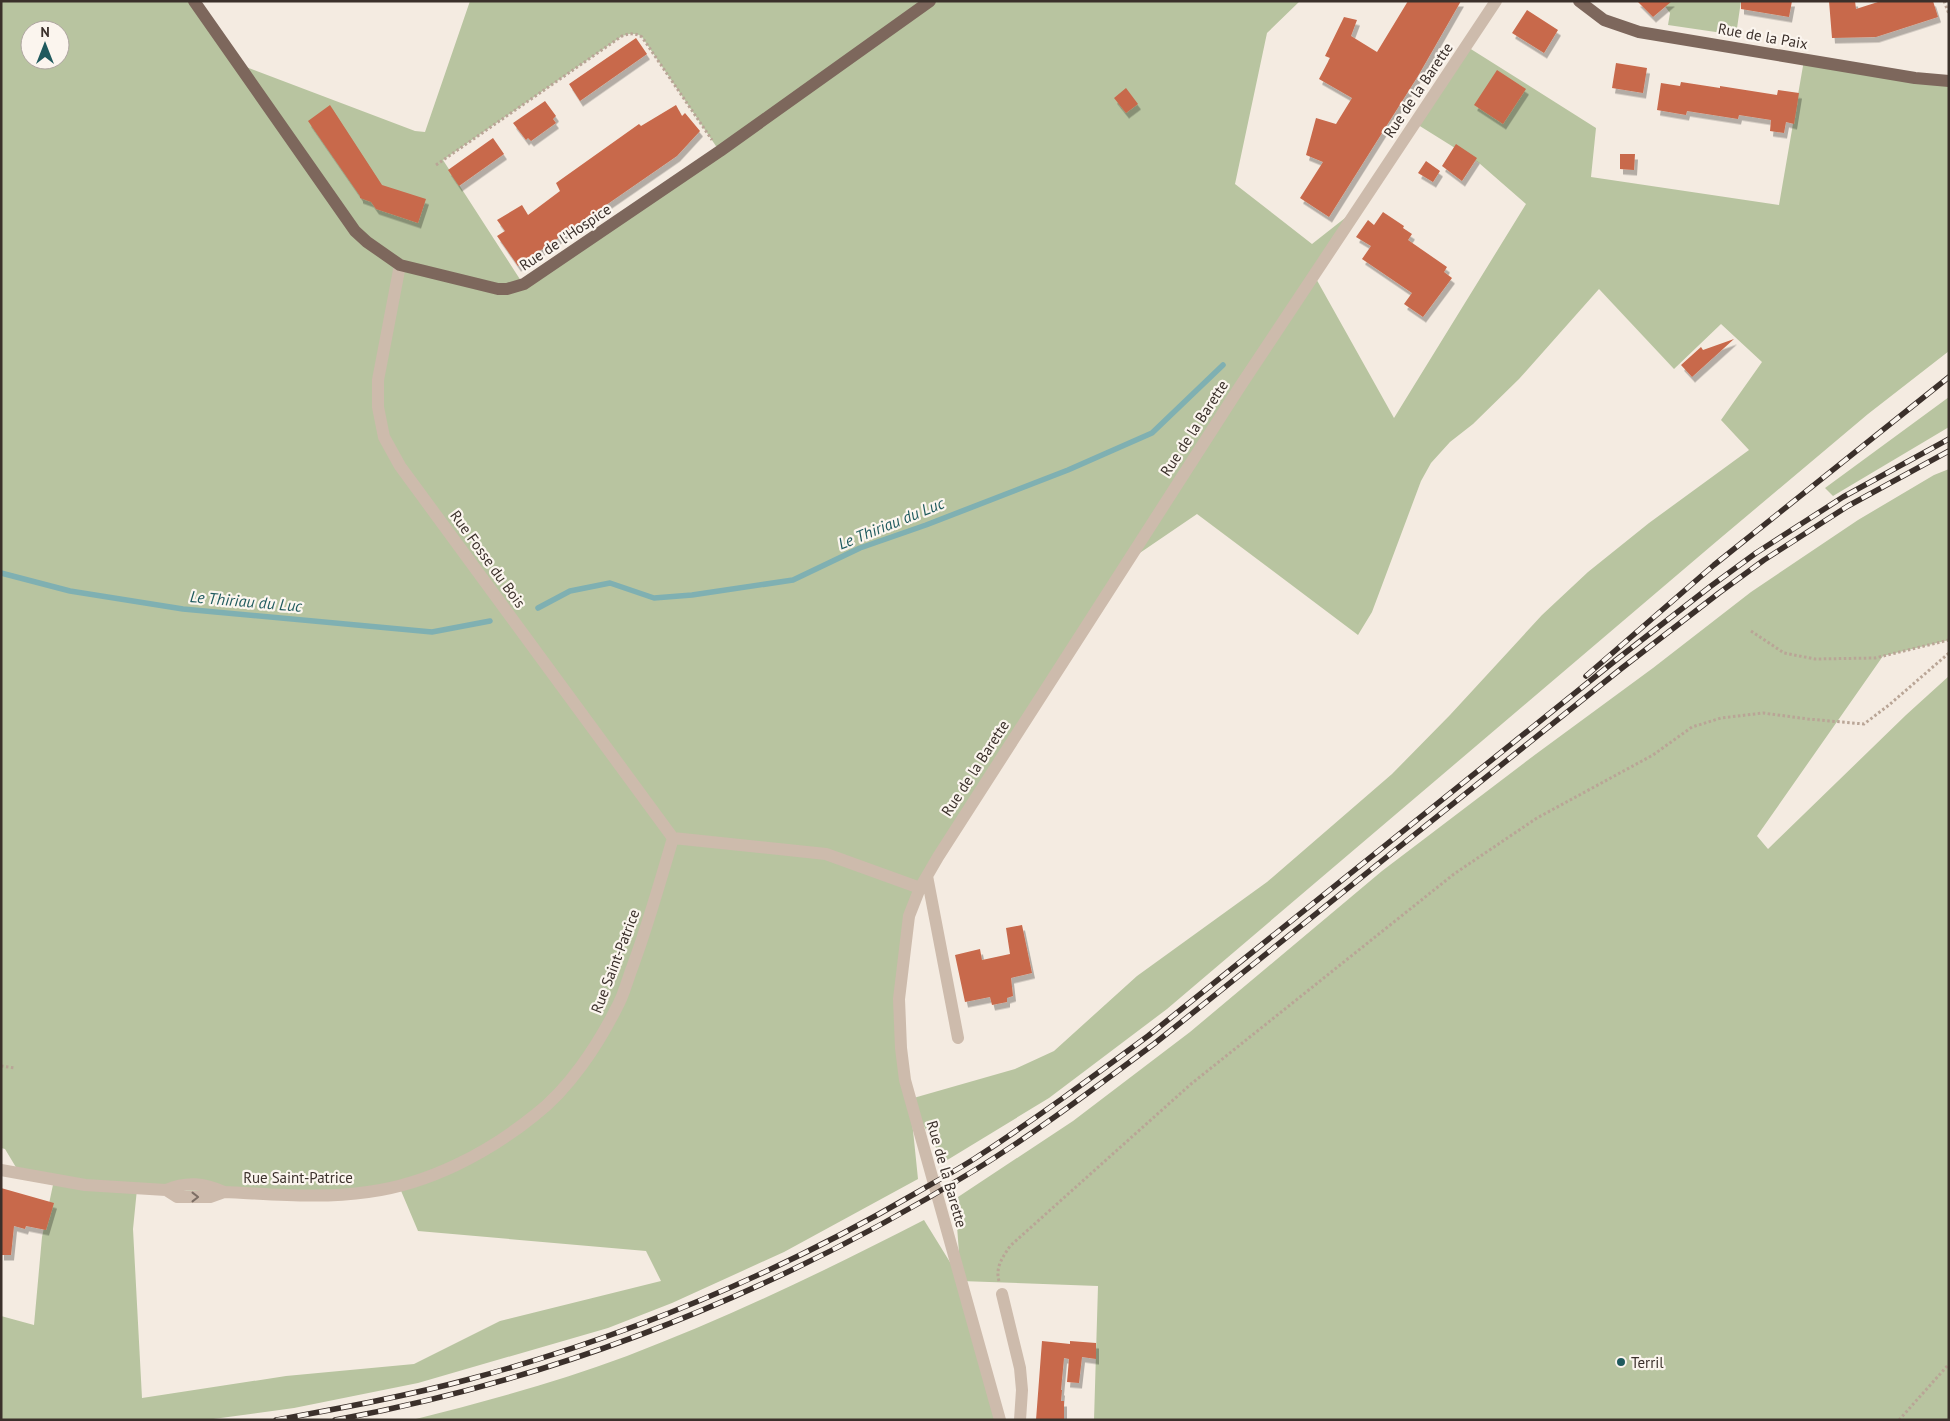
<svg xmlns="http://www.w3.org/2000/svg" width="1950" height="1421" viewBox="0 0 1950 1421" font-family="'PT Sans',sans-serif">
<defs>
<filter id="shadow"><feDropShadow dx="3" dy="5.5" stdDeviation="0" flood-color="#0004"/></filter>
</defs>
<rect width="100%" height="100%" fill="#f4ebe1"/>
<!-- green -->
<path fill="#b8c4a0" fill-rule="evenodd" d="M 1,1 L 194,1 L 238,64 L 415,131 L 425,132 L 470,1 L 1300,1 L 1267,33 L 1235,184 L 1312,244 L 1359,207 L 1314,275 L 1394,418 L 1526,204 L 1479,163 L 1415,123 L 1466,46 L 1596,128 L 1591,177 L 1779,205 L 1804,60 L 1949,84 L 1949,351 L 1868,414 L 1717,541 L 1167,1009 L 1049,1098 L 944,1162 L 910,1101 L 918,1179 L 784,1252 L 672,1303 L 608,1328 L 418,1383 L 294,1408 L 206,1420 L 1,1420 L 1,1316 L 34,1325 L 42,1237 L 54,1180 L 20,1174 L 5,1149 L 1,1148 ZM 30,30 L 60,30 L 60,60 L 30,60 ZM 629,34 L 637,34 L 642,37 L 720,152 L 523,284 L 443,160 L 622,36 ZM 1599,289 L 1674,369 L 1721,324 L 1762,362 L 1721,420 L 1749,450 L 1649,523 L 1588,572 L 1542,615 L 1450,715 L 1392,774 L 1267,882 L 1137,976 L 1054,1051 L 1015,1069 L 910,1099 L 899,999 L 920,888 L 1128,561 L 1197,514 L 1358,635 L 1372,612 L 1421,481 L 1431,463 L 1450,442 L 1473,424 L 1519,379 ZM 399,1186 L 418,1231 L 646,1251 L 661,1281 L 500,1321 L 414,1364 L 286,1376 L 142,1398 L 133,1229 L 137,1189 L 341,1195 Z
M 1661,1 L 1741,1 L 1736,35 L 1668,25 L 1670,13 Z
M 1949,397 L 1949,427 L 1833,496 L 1825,488 Z
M 1949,469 L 1949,640 L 1883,656 L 1757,836 L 1768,849 L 1906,715 L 1949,676 L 1949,1420 L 1094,1420 L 1098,1286 L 961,1281 L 1000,1420 L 412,1420 C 484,1402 557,1382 627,1356 C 729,1317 827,1270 924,1220 L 961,1280 L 955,1199 L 1073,1121 L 1190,1032 L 1382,871 L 1536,754 L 1653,668 L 1751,592 L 1858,520 L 1934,475 Z"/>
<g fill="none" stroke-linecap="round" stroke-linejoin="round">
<!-- stream -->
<path stroke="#7fb0b2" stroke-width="5.5" d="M 1,573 L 70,591 L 183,609 L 432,632 L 490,621
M 538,608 L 570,591 L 610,583 L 654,598 L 692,595 L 793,580 L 860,548 L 926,525 L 1068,470 L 1152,433 L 1223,365"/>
</g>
<!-- building -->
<path fill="#c8694b" filter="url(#shadow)" d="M 1408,1 L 1461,1 L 1418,76 L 1329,217 L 1300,198 L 1323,162 L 1306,155 L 1316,118 L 1336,124 L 1352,98 L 1319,79 L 1330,58 L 1325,56 L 1344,17 L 1357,20 L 1351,36 L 1377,52 Z
M 1637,1 L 1672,1 L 1653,17 Z
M 1741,1 L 1792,1 L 1789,17 L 1741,9 Z
M 1829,1 L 1855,1 L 1856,9 L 1881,1 L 1933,1 L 1938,17 L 1876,37 L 1832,38 Z
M 1527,10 L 1558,30 L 1544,53 L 1512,33 Z
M 636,38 L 647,54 L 580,101 L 569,84 Z
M 1616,63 L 1647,68 L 1643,93 L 1612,88 Z
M 1497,70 L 1526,89 L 1503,124 L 1474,105 Z
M 1681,82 L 1720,88 L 1720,86 L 1777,95 L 1778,90 L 1799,93 L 1794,124 L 1786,122 L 1784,133 L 1770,131 L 1771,120 L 1739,115 L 1738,119 L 1687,111 L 1686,115 L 1657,110 L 1661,83 L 1680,86 Z
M 1126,88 L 1138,104 L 1126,113 L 1114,98 Z
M 545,101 L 556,116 L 553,119 L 556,123 L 531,141 L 528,138 L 526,140 L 513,123 Z
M 330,105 L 382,185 L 426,199 L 418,223 L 376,209 L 371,202 L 360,198 L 360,196 L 308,121 Z
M 676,105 L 682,116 L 685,113 L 700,131 L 677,156 L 518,266 L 497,236 L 505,231 L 497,220 L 522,205 L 528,215 L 560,191 L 556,183 L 639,124 L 641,126 Z
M 493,138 L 504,154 L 459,186 L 448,170 Z
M 1456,144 L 1477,158 L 1462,181 L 1442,166 Z
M 1620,154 L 1635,154 L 1634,170 L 1620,169 Z
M 1426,161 L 1440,171 L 1433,182 L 1418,173 Z
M 1383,212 L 1404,226 L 1403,228 L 1412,234 L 1408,240 L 1447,267 L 1444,272 L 1452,278 L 1423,317 L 1404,304 L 1412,293 L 1362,259 L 1371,246 L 1356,237 L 1368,220 L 1374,225 Z
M 1734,339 L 1692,377 L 1681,365 L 1701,347 L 1703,350 Z
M 1022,925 L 1032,973 L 1011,978 L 1013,996 L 1007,998 L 1007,1002 L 992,1005 L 990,997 L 965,1002 L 955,955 L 980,949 L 982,960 L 1010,954 L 1006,928 Z
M 1,1188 L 54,1203 L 46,1230 L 26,1226 L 25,1229 L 14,1226 L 11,1255 L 1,1255 Z
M 1042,1341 L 1070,1344 L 1070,1341 L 1096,1343 L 1096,1359 L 1082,1357 L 1079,1383 L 1067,1382 L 1069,1359 L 1064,1358 L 1061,1390 L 1062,1390 L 1061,1401 L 1064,1401 L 1064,1420 L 1036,1420 Z"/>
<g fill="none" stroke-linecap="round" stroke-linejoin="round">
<!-- path -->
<path stroke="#b9a596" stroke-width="3" stroke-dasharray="2.5 2.5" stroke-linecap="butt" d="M 1944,1 L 1949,14
M 436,165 L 622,36 C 630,33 635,33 642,37 L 712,140
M 1751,631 L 1784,653 L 1815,659 L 1875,658 L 1949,640
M 1,1066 L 15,1068
M 999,1281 C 995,1267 1003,1257 1010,1246 L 1191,1084 L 1454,874 L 1537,818 L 1653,755 L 1692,727 L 1721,718 L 1763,713 L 1808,719 L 1864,724 L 1889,705 L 1949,653
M 1899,1420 L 1949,1364"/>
<!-- minor -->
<path stroke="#cdbbac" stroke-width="12" d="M 400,265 L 378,380 L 378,407 L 384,437 L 400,466 L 673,838
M 673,838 L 826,854 L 920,888
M 927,876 L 958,1038
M 1,1170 L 85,1185 L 166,1190 C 187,1181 204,1183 224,1192
M 166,1190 L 177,1197 L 210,1197 L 224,1192 C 272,1194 321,1199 368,1192 C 429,1184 488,1153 535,1115 C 569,1089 598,1045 617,1007 C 624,995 627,981 632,968 C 648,925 660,882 673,838
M 1002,1294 L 1020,1368 L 1022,1390 L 1020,1420
M 1000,1420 L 905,1080 L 901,1048 L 899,999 L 909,916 L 920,888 L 938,857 L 1241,385 L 1496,1"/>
<!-- major -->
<path stroke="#7d675c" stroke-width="12" d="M 194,1 L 355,231 L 367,242 L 400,265 L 498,289 L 507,289 L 524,284 L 720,151 L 930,1
M 1579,1 L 1604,20 L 1639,32 L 1915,78 L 1949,81"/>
<defs>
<path id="rail" d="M 1586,676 L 1714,565 L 1949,377
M 276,1420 C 341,1408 407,1396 470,1379 C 626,1337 777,1274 916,1193 C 935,1182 955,1171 974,1159 C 1034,1120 1091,1078 1148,1036 L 1616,660 L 1711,586 L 1756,553 L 1843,497 L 1949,439
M 335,1420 C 562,1378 778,1291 975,1170 C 1037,1132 1096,1087 1154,1044 L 1622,668 L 1719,593 L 1764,560 L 1848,506 L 1949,451"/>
</defs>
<!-- rail casing -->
<use href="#rail" stroke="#3b302b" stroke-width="5.5"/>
<!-- rail -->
<use href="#rail" stroke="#fbf5ee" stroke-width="4" stroke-dasharray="11" stroke-linecap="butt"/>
</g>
<!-- one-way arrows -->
<defs><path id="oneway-chevron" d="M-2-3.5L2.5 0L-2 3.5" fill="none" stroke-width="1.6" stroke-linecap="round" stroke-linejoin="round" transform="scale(1.25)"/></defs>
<use stroke="#7d6f65" href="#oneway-chevron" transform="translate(195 1197)"/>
<!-- markers -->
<circle fill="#1f5a5e" stroke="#fbf5ee" stroke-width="2" cx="1621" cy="1362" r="5"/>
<g text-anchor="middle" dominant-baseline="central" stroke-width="4.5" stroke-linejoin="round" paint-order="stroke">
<!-- street labels -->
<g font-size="15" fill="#3b302b" stroke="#fbf5ee">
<text transform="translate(1763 36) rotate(10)">Rue de la Paix</text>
<text transform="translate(1418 90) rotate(-56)">Rue de la Barette</text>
<text transform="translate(565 237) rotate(-34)">Rue de l'Hospice</text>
<text transform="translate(1194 428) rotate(-57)">Rue de la Barette</text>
<text transform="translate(488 559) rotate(54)">Rue Fosse du Bois</text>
<text transform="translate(975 768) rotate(-57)">Rue de la Barette</text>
<text transform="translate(615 961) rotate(-69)">Rue Saint-Patrice</text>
<text transform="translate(947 1174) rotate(74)">Rue de la Barette</text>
<text x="298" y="1177">Rue Saint-Patrice</text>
</g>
<!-- poi labels -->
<g font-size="15" fill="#3b302b" stroke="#fbf5ee" text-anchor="start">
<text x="1631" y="1362">Terril</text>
</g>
<!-- water labels -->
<g font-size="16" font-style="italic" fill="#1f5a5e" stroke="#fbf5ee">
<text transform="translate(891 523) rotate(-22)">Le Thiriau du Luc</text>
<text transform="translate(246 601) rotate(5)">Le Thiriau du Luc</text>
</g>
</g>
<!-- border -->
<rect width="1950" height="1421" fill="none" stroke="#3b302b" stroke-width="5"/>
<!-- north arrow -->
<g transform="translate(45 45)"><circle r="24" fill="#fbf5ee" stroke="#aea6a0"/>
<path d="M0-4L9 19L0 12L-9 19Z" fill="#1f5a5e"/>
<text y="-8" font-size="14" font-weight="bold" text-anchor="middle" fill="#3b302b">N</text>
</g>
</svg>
